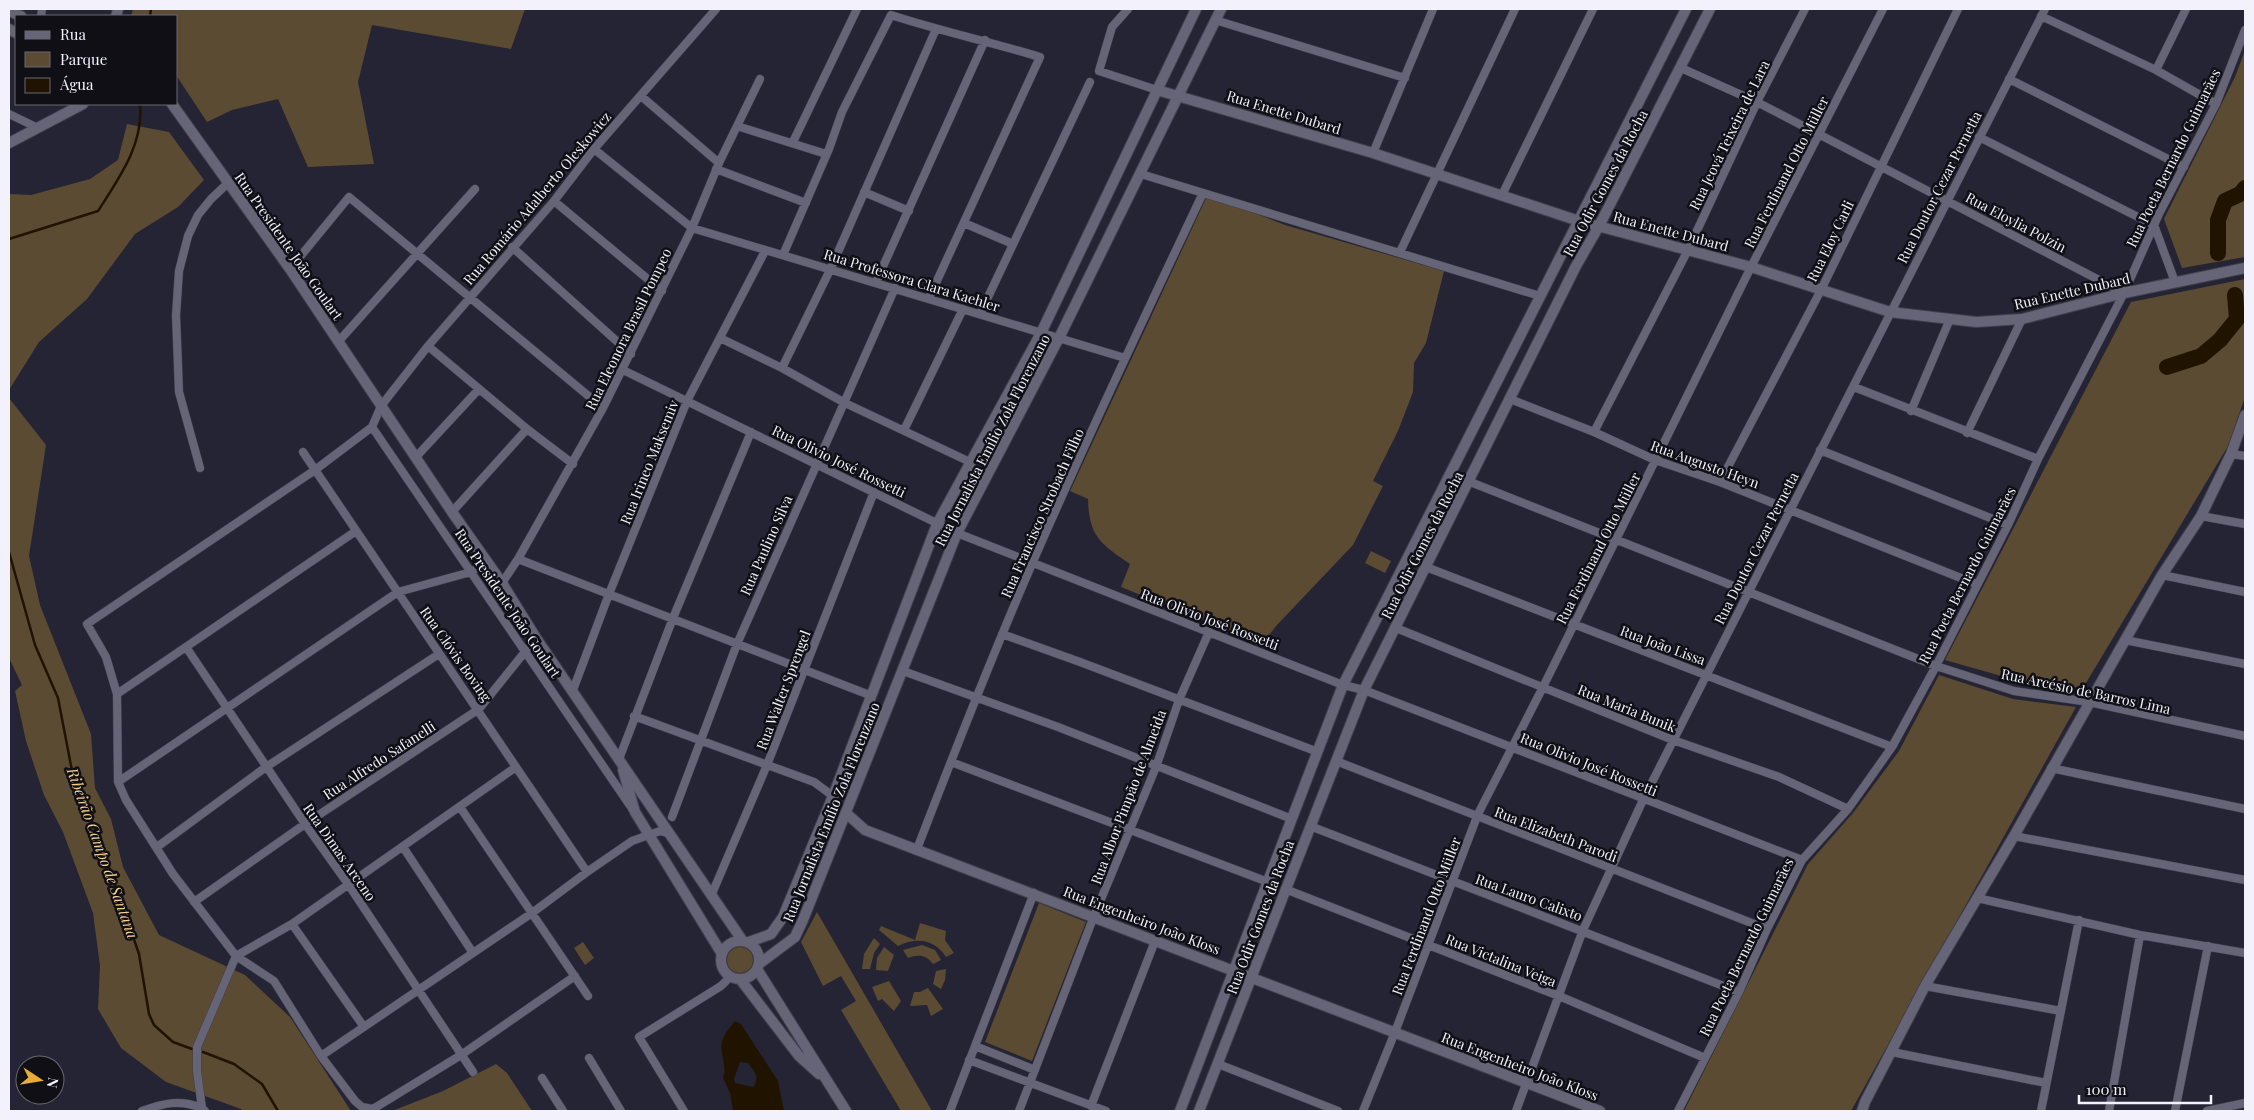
<svg xmlns="http://www.w3.org/2000/svg" width="2254" height="1120" viewBox="0 0 2254 1120" font-family="'Playfair Display',serif">
<rect width="100%" height="100%" fill="#252434"/>
<!-- green -->
<path fill="#5a4b32" d="M 133,9 L 525,9 L 511,49 L 372,25 L 358,82 L 374,164 L 308,167 L 278,99 L 232,110 L 207,122 L 176,75 L 176,16 L 131,16 Z
M 2245,50 L 2245,257 L 2182,268 L 2164,219 L 2235,77 Z
M 127,124 L 169,132 L 204,180 L 178,207 L 135,234 L 87,299 L 39,342 L 9,390 L 9,194 L 31,195 L 90,179 L 118,160 Z
M 1208,194 L 1285,225 L 1444,271 L 1426,343 L 1414,363 L 1413,392 L 1398,431 L 1373,481 L 1383,486 L 1353,545 L 1277,625 L 1262,644 L 1121,587 L 1130,564 C 1101,544 1089,537 1088,499 L 1070,491 Z
M 2245,279 L 2245,397 L 2228,446 L 2083,688 L 2026,683 L 1945,660 L 2131,302 Z
M 9,398 L 46,445 L 29,556 L 40,605 L 91,734 L 95,788 L 111,819 L 123,867 L 159,935 L 245,975 L 290,1017 L 351,1111 L 242,1111 L 241,1109 L 166,1082 L 121,1048 L 98,1009 L 100,966 L 93,913 L 63,832 L 44,795 L 26,741 L 15,691 L 22,685 L 9,658 Z
M 1371,551 L 1391,561 L 1385,573 L 1365,563 Z
M 1939,675 L 2013,699 L 2076,707 L 1851,1111 L 1684,1111 L 1808,864 L 1853,813 L 1899,751 Z
M 1039,903 L 1086,922 L 1032,1061 L 985,1042 Z
M 817,912 L 932,1111 L 901,1111 L 841,1010 L 856,1001 L 841,976 L 823,986 L 801,942 Z
M 920,923 L 946,931 L 945,940 L 954,953 L 946,957 C 935,939 916,937 898,946 L 879,930 L 881,926 L 915,940 Z
M 874,938 L 880,944 L 874,953 L 870,969 L 862,969 L 864,954 Z
M 583,942 L 594,958 L 585,965 L 574,948 Z
M 922,945 L 935,950 L 941,960 L 933,964 C 926,955 919,954 908,958 L 903,950 Z
M727 960a13 13 0 1 1 26 0a13 13 0 1 1-26 0Z
M 884,947 L 894,955 L 888,971 L 876,970 L 877,958 Z
M 946,969 L 945,980 L 941,989 L 933,984 L 936,971 Z
M 889,981 L 901,1001 L 894,1011 L 882,999 L 878,1001 L 872,987 Z
M 928,988 L 943,1009 L 931,1016 L 927,1005 L 910,1006 L 914,992 L 920,992 Z
M 496,1064 L 507,1073 L 532,1111 L 392,1111 L 443,1091 Z"/>
<!-- water -->
<path fill="#201400" fill-rule="evenodd" d="M 735,1021 L 741,1024 L 778,1081 L 784,1111 L 733,1111 L 730,1093 L 723,1078 C 728,1066 719,1054 722,1042 C 724,1033 730,1027 735,1021 ZM 740,1062 L 748,1063 C 755,1072 760,1077 753,1087 L 735,1083 L 734,1079 Z"/>
<g fill="none" stroke-linecap="round" stroke-linejoin="round">
<!-- stream -->
<path stroke="#201400" stroke-width="2.5" d="M 150,16 L 151,9
M 9,239 L 98,211 C 119,178 144,144 140,104
M 9,552 L 35,645 L 58,698 L 73,776 L 99,838 L 139,954 L 149,1014 L 154,1025 L 173,1042 L 192,1049
M 203,1052 L 234,1064 L 262,1084 L 278,1111"/>
<!-- river -->
<path stroke="#201400" stroke-width="16" d="M 2218,253 L 2218,220 L 2225,201 L 2240,194 L 2245,188
M 2167,367 L 2201,356 L 2220,340 L 2237,319 L 2235,295"/>
<defs>
<path id="street" d="M 1128,9 L 1112,27 L 1099,71 L 1157,90
M 41,16 L 42,9
M 2041,16 L 2156,70 L 2216,104
M 1215,20 L 1405,78
M 1681,68 L 1757,102 L 2124,293
M 2156,70 L 2186,9
M 2009,79 L 2184,167
M 641,96 L 719,163
M 9,114 L 38,128
M 737,126 L 826,154
M 1979,137 L 2154,225 L 2175,282
M 793,142 L 857,9
M 594,149 L 692,228 L 1125,358
M 1373,153 L 1433,9
M 716,169 L 806,203
M 1141,174 L 1540,296
M 864,192 L 909,211
M 1502,195 L 1593,9
M 554,201 L 662,291
M 964,223 L 1013,244
M 512,247 L 631,354
M 1400,252 L 1515,9
M 783,255 L 829,149 L 842,112 L 891,15 C 940,31 991,42 1040,57 L 929,298
M 290,269 L 349,197 L 603,408
M 876,282 L 985,40
M 980,314 L 1090,82
M 720,338 L 782,368 L 845,403 L 970,462
M 338,342 L 475,189
M 428,346 L 527,429 L 573,464
M 782,368 L 831,268 L 936,29
M 623,370 L 957,533 L 1343,685 L 1364,690 L 1802,860
M 1854,387 L 2038,459
M 1510,399 L 1594,432 L 1655,460 L 1720,482 L 1976,584
M 1911,411 L 1950,319
M 372,427 L 315,470 L 87,624 L 106,657 L 117,694 L 118,782 L 126,800 L 173,874 L 236,956 L 274,981 L 321,1056 L 355,1101 L 362,1107 L 373,1109 L 461,1055 L 575,976
M 372,427 L 381,406 L 428,346 L 554,201 L 594,149 L 716,9
M 372,427 L 633,810
M 904,430 L 963,309
M 1594,432 L 1688,250 L 1757,102 L 1805,9
M 1967,433 L 2022,319
M 1820,450 L 2008,525
M 303,452 L 587,872
M 2231,454 L 2245,456
M 416,457 L 479,389
M 200,468 L 179,392 L 176,315 L 179,271 L 188,236 L 198,215 L 211,199 L 229,182
M 1450,474 L 1936,666 L 2014,691 L 2089,702 L 2245,736
M 1720,482 L 1821,290 L 1958,9
M 452,512 L 527,429
M 2201,516 L 2245,524
M 518,559 L 872,696
M 1426,567 L 1892,747
M 2162,575 L 2245,592
M 502,583 L 518,559 L 603,408 L 692,228 L 719,163 L 760,79
M 1396,628 L 1673,740 L 1779,777 L 1848,809
M 1002,634 L 1080,662 L 1318,752
M 2125,640 L 2245,664
M 186,647 L 305,824 L 348,884 L 473,1072
M 903,671 L 1058,727 L 1292,819
M 573,690 L 609,594 L 687,401 L 765,251
M 117,694 L 356,531
M 634,716 L 814,782 L 833,796
M 619,759 L 673,618 L 751,432
M 1336,761 L 1767,929
M 951,762 L 1268,882
M 2051,768 L 2245,809
M 118,782 L 398,592 L 471,572 L 488,562
M 460,807 L 588,996
M 672,817 L 737,644 L 895,288
M 1310,826 L 1739,992
M 2014,836 L 2245,880
M 157,847 L 266,767 L 439,654
M 403,847 L 473,953
M 917,849 C 954,753 991,658 1032,564 C 1086,439 1145,316 1203,193
M 1285,889 L 1559,996 L 1705,1058
M 711,896 L 767,765 L 874,492
M 1977,898 L 2140,935 L 2245,953
M 194,902 L 305,824 L 479,709 L 536,638
M 292,924 L 364,1027
M 236,956 L 292,924 L 516,767
M 1925,986 L 2061,1011
M 975,1046 L 1035,1070
M 1892,1052 L 2046,1083
M 321,1056 L 532,913 L 587,872 L 632,841 L 660,831 L 669,833
M 589,1058 L 621,1111
M 969,1060 L 1106,1111
M 1218,1064 L 1338,1111
M 542,1078 L 563,1111
M 1091,1106 L 1155,941
M 142,1111 C 164,1103 180,1099 202,1108
M 205,1111 L 202,1108 L 197,1071 L 197,1047 L 236,956
M 684,1111 L 639,1037 L 721,986 L 730,977
M 950,1111 L 1034,893
M 1019,1111 L 1094,916 L 1156,767 L 1179,700 L 1209,632
M 1363,1111 L 1395,1032 L 1478,814 L 1543,687 L 1751,267 L 1883,9
M 1516,1111 L 1583,930 L 1643,800 L 2045,9
M 1678,1111 L 1739,992 L 1767,929 L 1802,860 L 1848,809 L 1892,747 L 1936,666 L 2008,525 L 2038,459 L 2124,293 L 2159,214 L 2216,104 L 2245,30
M 2041,1111 L 2079,920
M 2109,1111 L 2140,935
M 2175,1111 L 2208,946
M 2207,1111 L 2245,1103"/>
<path id="secondary" d="M 9,11 L 21,16
M 116,16 L 118,9
M 9,29 L 16,33
M 1157,90 L 1373,153 L 1579,221 L 1751,267 L 1890,312 L 1976,322 L 2022,319 L 2124,293 L 2245,268
M 172,104 L 290,269 L 452,512 L 502,583 L 536,638 L 742,940
M 9,143 L 83,104
M 623,770 L 635,812 L 722,954
M 846,813 L 865,830 L 1600,1111
M721 960a19 19 0 1 1 38 0a19 19 0 1 1-38 0Z
M 749,942 L 771,934 L 783,917 L 833,796 L 937,524 L 1041,333 L 1196,9
M 759,964 L 795,937 L 803,920 L 957,533 L 1059,338 L 1221,9
M 757,969 L 846,1111
M 740,979 L 799,1056 L 819,1074
M 1180,1111 L 1343,685 L 1686,9
M 1199,1111 L 1364,690 L 1576,266 L 1599,226 L 1710,9
M 1862,1111 L 1865,1102 L 1925,986 L 2014,836 L 2162,575 L 2201,516 L 2231,454 L 2245,415"/>
</defs>
<!-- street casing -->
<use href="#street" stroke="#413f4c" stroke-width="9"/>
<!-- secondary casing -->
<use href="#secondary" stroke="#413f4c" stroke-width="12"/>
<!-- street -->
<use href="#street" stroke="#656577" stroke-width="8"/>
<!-- secondary -->
<use href="#secondary" stroke="#656577" stroke-width="10"/>
</g>
<g text-anchor="middle" dominant-baseline="central" stroke-width="5" stroke-linejoin="round" paint-order="stroke">
<!-- street labels -->
<g font-size="14" fill="#f2f1fc" stroke="#0f0f15">
<text transform="translate(1284 112) rotate(17)">Rua Enette Dubard</text>
<text transform="translate(1729 135) rotate(-64)">Rua Jeová Teixeira de Lara</text>
<text transform="translate(2173 158) rotate(-64)">Rua Poeta Bernardo Guimarães</text>
<text transform="translate(1786 172) rotate(-63)">Rua Ferdinand Otto Müller</text>
<text transform="translate(1605 183) rotate(-62)">Rua Odir Gomes da Rocha</text>
<text transform="translate(1939 187) rotate(-63)">Rua Doutor Cezar Pernetta</text>
<text transform="translate(537 198) rotate(-50)">Rua Romário Adalberto Oleskowicz</text>
<text transform="translate(2016 222) rotate(28)">Rua Eloylia Polzin</text>
<text transform="translate(1671 231) rotate(15)">Rua Enette Dubard</text>
<text transform="translate(1830 241) rotate(-64)">Rua Eloy Carli</text>
<text transform="translate(289 246) rotate(55)">Rua Presidente João Goulart</text>
<text transform="translate(912 280) rotate(17)">Rua Professora Clara Kaehler</text>
<text transform="translate(2072 291) rotate(-13)">Rua Enette Dubard</text>
<text transform="translate(628 329) rotate(-64)">Rua Eleonora Brasil Pompeo</text>
<text transform="translate(992 440) rotate(-63)">Rua Jornalista Emílio Zola Florenzano</text>
<text transform="translate(839 461) rotate(26)">Rua Olivio José Rossetti</text>
<text transform="translate(649 462) rotate(-68)">Rua Irineo Maksemiv</text>
<text transform="translate(1705 464) rotate(20)">Rua Augusto Heyn</text>
<text transform="translate(1042 513) rotate(-66)">Rua Francisco Strobach Filho</text>
<text transform="translate(766 545) rotate(-66)">Rua Paulino Silva</text>
<text transform="translate(1422 545) rotate(-63)">Rua Odir Gomes da Rocha</text>
<text transform="translate(1598 548) rotate(-63)">Rua Ferdinand Otto Müller</text>
<text transform="translate(1756 548) rotate(-63)">Rua Doutor Cezar Pernetta</text>
<text transform="translate(1967 575) rotate(-63)">Rua Poeta Bernardo Guimarães</text>
<text transform="translate(508 603) rotate(56)">Rua Presidente João Goulart</text>
<text transform="translate(1210 619) rotate(21)">Rua Olivio José Rossetti</text>
<text transform="translate(1663 645) rotate(20)">Rua João Lissa</text>
<text transform="translate(456 654) rotate(55)">Rua Clóvis Boving</text>
<text transform="translate(783 690) rotate(-69)">Rua Walter Sprengel</text>
<text transform="translate(2086 691) rotate(12)">Rua Arcésio de Barros Lima</text>
<text transform="translate(1627 708) rotate(22)">Rua Maria Bunik</text>
<text transform="translate(379 760) rotate(-33)">Rua Alfredo Safanelli</text>
<text transform="translate(1589 764) rotate(22)">Rua Olivio José Rossetti</text>
<text transform="translate(1128 797) rotate(-69)">Rua Albor Pimpão de Almeida</text>
<text transform="translate(831 812) rotate(-68)">Rua Jornalista Emílio Zola Florenzano</text>
<text transform="translate(1556 834) rotate(21)">Rua Elizabeth Parodi</text>
<text transform="translate(340 852) rotate(55)">Rua Dimas Arceno</text>
<text transform="translate(1529 897) rotate(20)">Rua Lauro Calixto</text>
<text transform="translate(1426 916) rotate(-69)">Rua Ferdinand Otto Müller</text>
<text transform="translate(1260 917) rotate(-69)">Rua Odir Gomes da Rocha</text>
<text transform="translate(1142 920) rotate(21)">Rua Engenheiro João Kloss</text>
<text transform="translate(1746 947) rotate(-64)">Rua Poeta Bernardo Guimarães</text>
<text transform="translate(1501 960) rotate(22)">Rua Victalina Veiga</text>
<text transform="translate(1520 1066) rotate(21)">Rua Engenheiro João Kloss</text>
</g>
<!-- water labels -->
<g font-size="15" font-style="italic" fill="#fad18b" stroke="#0f0f15">
<text transform="translate(103 853) rotate(70)">Ribeirão Campo de Santana</text>
</g>
</g>
<!-- border -->
<rect width="2254" height="1120" fill="none" stroke="#f2f1fc" stroke-width="20"/>
<!-- legend -->
<rect x="15" y="15" width="162" height="90" fill="#0f0f15" stroke="#6a6971"/>
<rect x="25" y="31" width="25" height="8" fill="#656577" stroke="#6a6971"/>
<text x="60" y="40" font-size="15" fill="#f2f1fc">Rua</text>
<rect x="25" y="52" width="25" height="15" fill="#5a4b32" stroke="#6a6971"/>
<text x="60" y="65" font-size="15" fill="#f2f1fc">Parque</text>
<rect x="25" y="78" width="25" height="15" fill="#201400" stroke="#6a6971"/>
<text x="60" y="90" font-size="15" fill="#f2f1fc">Água</text>
<!-- north arrow -->
<g transform="translate(40 1080) rotate(102)"><circle r="24" fill="#0f0f15" stroke="#6a6971"/>
<path d="M0-4L9 19L0 12L-9 19Z" fill="#e6ac36"/>
<text y="-8" font-size="14" font-weight="bold" text-anchor="middle" fill="#f2f1fc">N</text>
</g>
<!-- scale -->
<path d="M2079 1095v8h132v-8" fill="none" stroke="#f2f1fc" stroke-width="2.5"/>
<text x="2086" y="1095" font-size="15" fill="#f2f1fc" stroke="#0f0f15" stroke-width="4" paint-order="stroke">100 m</text>
</svg>
